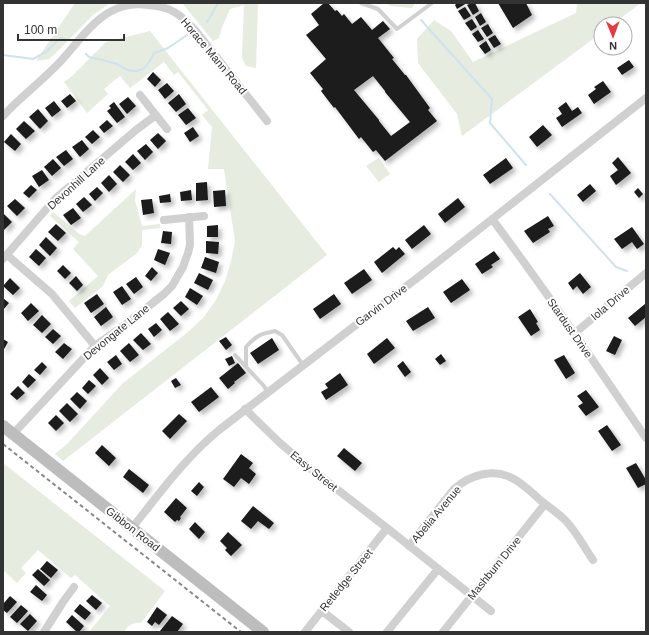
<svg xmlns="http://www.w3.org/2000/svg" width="649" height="635" viewBox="0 0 649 635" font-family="Arial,sans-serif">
<defs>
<filter id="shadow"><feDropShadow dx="3.5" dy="3.5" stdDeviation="2" flood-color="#0004"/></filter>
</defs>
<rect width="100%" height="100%" fill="#fff"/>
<!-- green -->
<path fill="#e6ecdf" d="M 75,3 L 110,3 L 93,15 L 58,51 L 49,59 L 36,61 Z
M 180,3 L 258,3 L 256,68 L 246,66 L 242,58 L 244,5 L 230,9 L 222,27 L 219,38 L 213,41 L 183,4 Z
M 386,3 L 415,3 L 412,8 L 390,6 Z
M 577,3 L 641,3 L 613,24 L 601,24 L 601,33 L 462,136 L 457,114 L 418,63 L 417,39 L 434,20 L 451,31 L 473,62 L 576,13 Z
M 150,31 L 327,255 L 63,461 L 55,454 L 68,443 L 122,384 L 188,332 L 204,317 L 216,300 L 225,281 L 231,261 L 235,241 L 224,169 L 208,169 L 212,127 L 202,115 L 208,110 L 178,72 L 174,75 L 164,62 L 130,88 L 120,76 L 104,89 L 108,94 L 87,113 L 64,82 L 72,76 L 106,42 Z
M 379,158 L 390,174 L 379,182 L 366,166 Z
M 136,189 L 135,200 L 142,226 L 160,224 L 160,228 L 142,230 L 142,245 L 137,253 L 108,275 L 103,286 L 75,308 L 69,301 L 98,276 L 73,249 L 79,242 L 50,216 L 53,212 L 79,234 L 85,236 Z
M 3,463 L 165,591 L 141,623 C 134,623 128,624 124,632 L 89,632 L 110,606 L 75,575 L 71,578 L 38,550 L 21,568 L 26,573 L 17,583 L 3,570 Z"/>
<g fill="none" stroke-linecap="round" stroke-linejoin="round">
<!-- stream -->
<path stroke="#cfe2ee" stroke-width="2" d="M 421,20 L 492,99 L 490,123 L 526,165
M 207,22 L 218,3
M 86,54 L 89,57 C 98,59 108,61 117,64 C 121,66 124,69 128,70 C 144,74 148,65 154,53 L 168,48 L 187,35
M 3,55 L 33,59 L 46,52 L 60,38 L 65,39
M 550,194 L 616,267 L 627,271"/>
</g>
<!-- building -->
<path fill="#1a1a1a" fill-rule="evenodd" filter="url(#shadow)" d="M 324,3 L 328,3 L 335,11 L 337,10 L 342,16 L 344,14 L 352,24 L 361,17 L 372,30 L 383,21 L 390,29 L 378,38 L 394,58 L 392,59 L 405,75 L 406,75 L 430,108 L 428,110 L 437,121 L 385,161 L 376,150 L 373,152 L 361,137 L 359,139 L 335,107 L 334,108 L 321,91 L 323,89 L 310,73 L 326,59 L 306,35 L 319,25 L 311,14 ZM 373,76 L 385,91 L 385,92 L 410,122 L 391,136 L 379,121 L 379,120 L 354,90 Z
M 457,3 L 467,3 L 457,9 L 455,5 Z
M 471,3 L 475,3 L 479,11 L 473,15 L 467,5 Z
M 498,3 L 526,3 L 532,15 L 513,28 Z
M 465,7 L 471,16 L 464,20 L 458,11 Z
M 481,13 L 486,22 L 480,26 L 475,17 Z
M 472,19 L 477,27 L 471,31 L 465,23 Z
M 488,24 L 493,33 L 487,37 L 481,28 Z
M 478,30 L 484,39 L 478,42 L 472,34 Z
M 495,35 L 501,44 L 494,48 L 488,39 Z
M 486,41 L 491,50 L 485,54 L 479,46 Z
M 629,60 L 634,67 L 622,75 L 617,68 Z
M 153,72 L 161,80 L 155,87 L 147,79 Z
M 603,81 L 611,92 L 594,104 L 588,95 L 596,89 L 594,87 Z
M 167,83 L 174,91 L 165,99 L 158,90 Z
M 70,94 L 76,101 L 67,108 L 61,101 Z
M 179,94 L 186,104 L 176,112 L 168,103 Z
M 128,97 L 136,106 L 127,114 L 119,104 Z
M 54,101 L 61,110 L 52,117 L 45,108 Z
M 114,102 L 125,117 L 117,123 L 107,111 L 111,108 L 109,106 Z
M 566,102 L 572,111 L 578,107 L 582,113 L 562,127 L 556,118 L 562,114 L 558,108 Z
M 188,108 L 196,118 L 186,125 L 178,115 Z
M 38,109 L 48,121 L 40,129 L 29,117 Z
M 107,120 L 113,126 L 104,133 L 99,127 Z
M 24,121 L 35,131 L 26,139 L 16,129 Z
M 543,125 L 552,135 L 537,147 L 529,137 Z
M 193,127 L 199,136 L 190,142 L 184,133 Z
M 93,130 L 100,137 L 92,144 L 85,137 Z
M 158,133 L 166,141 L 158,149 L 150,140 Z
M 11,134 L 21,144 L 15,151 L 4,142 Z
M 82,140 L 89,149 L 80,157 L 72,147 Z
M 146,144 L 153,152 L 145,160 L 137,151 Z
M 66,150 L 73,159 L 64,166 L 56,157 Z
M 133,154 L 141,163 L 133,170 L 125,162 Z
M 618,157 L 631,173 L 616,185 L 610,176 L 618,170 L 612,163 Z
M 506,158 L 513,168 L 490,184 L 483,175 Z
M 53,159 L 61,168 L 52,176 L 44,167 Z
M 120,165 L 130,175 L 123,182 L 113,172 Z
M 42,170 L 49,180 L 39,187 L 32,176 Z
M 109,175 L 117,184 L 109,192 L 101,183 Z
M 207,182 L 208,200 L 196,201 L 196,183 Z
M 590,184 L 596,191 L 583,202 L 577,195 Z
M 31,185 L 37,190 L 29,198 L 23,193 Z
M 97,187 L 103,193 L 95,201 L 89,194 Z
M 638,188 L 643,194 L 639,198 L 634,192 Z
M 191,190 L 192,200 L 181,201 L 180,192 Z
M 225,190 L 226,206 L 214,207 L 213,191 Z
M 170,194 L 171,202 L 160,203 L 159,196 Z
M 84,197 L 92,205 L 83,212 L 76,204 Z
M 458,198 L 465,207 L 445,223 L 438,214 Z
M 15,199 L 25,208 L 17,216 L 7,206 Z
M 152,199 L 154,213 L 143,215 L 141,200 Z
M 73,208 L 81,218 L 71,225 L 63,215 Z
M 3,213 L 12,222 L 4,230 L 3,228 Z
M 548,216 L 554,226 L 548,229 L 550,232 L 533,243 L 524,231 Z
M 56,224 L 66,233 L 58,241 L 48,232 Z
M 218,225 L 218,237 L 207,237 L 207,226 Z
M 424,225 L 431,234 L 412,249 L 405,240 Z
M 632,227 L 644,244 L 637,249 L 632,242 L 622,249 L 614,239 Z
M 163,231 L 172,232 L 171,244 L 161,243 Z
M 46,237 L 57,248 L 50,256 L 39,245 Z
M 206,241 L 219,242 L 218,254 L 206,253 Z
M 393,247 L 396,250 L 399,247 L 405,254 L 382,273 L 374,262 Z
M 36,249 L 46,258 L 39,266 L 29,257 Z
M 158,249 L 170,253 L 165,265 L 154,260 Z
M 494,251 L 500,259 L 491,265 L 493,267 L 482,274 L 475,264 Z
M 205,257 L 219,262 L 216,273 L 201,268 Z
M 63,265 L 71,273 L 65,279 L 57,271 Z
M 152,267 L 158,273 L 151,281 L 145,276 Z
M 364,269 L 372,280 L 352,294 L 344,283 Z
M 199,273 L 213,280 L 208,290 L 194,283 Z
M 580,273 L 591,287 L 583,294 L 577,286 L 573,290 L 568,283 Z
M 76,276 L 83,285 L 77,291 L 69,283 Z
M 136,277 L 143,287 L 134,294 L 126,284 Z
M 10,278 L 20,288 L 13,295 L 3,286 Z
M 462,279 L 470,290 L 451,303 L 443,292 Z
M 122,286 L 131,299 L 122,305 L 113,292 Z
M 190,288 L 203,296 L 197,305 L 185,297 Z
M 97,294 L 104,304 L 91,313 L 84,303 Z
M 334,294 L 341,304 L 320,319 L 313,309 Z
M 3,298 L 9,303 L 3,310 Z
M 181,301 L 189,309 L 181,316 L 173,308 Z
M 31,303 L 39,311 L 28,321 L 21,313 Z
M 645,304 L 646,317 L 635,326 L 628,318 Z
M 106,307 L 113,317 L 101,326 L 94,317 Z
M 428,307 L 435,318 L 413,331 L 406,321 Z
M 530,309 L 538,322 L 536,323 L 540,330 L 531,336 L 518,317 Z
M 168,312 L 179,324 L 170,331 L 160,319 Z
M 42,315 L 51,324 L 42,333 L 33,325 Z
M 156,323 L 162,330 L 154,337 L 148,329 Z
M 53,329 L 61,336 L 53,344 L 45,337 Z
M 141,333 L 151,344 L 143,350 L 133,340 Z
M 614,336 L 622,340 L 615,355 L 606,351 Z
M 226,337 L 232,345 L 226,350 L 219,341 Z
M 272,338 L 279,350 L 258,364 L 250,353 Z
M 387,338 L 395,348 L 374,364 L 367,354 Z
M 3,339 L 8,342 L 3,351 Z
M 64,343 L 72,349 L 63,359 L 55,352 Z
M 129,343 L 139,355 L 130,362 L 120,351 Z
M 441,354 L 446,361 L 440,365 L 435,359 Z
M 116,355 L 122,364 L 114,370 L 107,362 Z
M 564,355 L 575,373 L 566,379 L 554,360 Z
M 232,356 L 235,363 L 229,366 L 225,359 Z
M 403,361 L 411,372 L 405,377 L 397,366 Z
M 42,362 L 47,367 L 40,375 L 34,370 Z
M 238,363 L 246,373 L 234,382 L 235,383 L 228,389 L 219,378 Z
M 100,368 L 109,378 L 102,385 L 93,375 Z
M 340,373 L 348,385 L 326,400 L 321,392 L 328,388 L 325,384 Z
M 29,374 L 36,380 L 28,388 L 22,382 Z
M 176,378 L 181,385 L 175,388 L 171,381 Z
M 89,380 L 96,386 L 88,394 L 82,388 Z
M 18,386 L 25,393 L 17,400 L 10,394 Z
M 211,387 L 219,397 L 199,412 L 191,402 Z
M 586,390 L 599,407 L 586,416 L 578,406 L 583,403 L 577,396 Z
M 77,392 L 87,401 L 80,409 L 70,399 Z
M 67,403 L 78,414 L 70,422 L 59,411 Z
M 179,414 L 187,421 L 170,439 L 162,431 Z
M 56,415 L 64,423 L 56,431 L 48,423 Z
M 607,425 L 621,445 L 612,451 L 598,431 Z
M 102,445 L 116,458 L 109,466 L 95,453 Z
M 344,448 L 362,463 L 355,471 L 337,456 Z
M 241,454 L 253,463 L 249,468 L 256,474 L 249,484 L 241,478 L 234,487 L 223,479 Z
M 636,463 L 646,480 L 646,484 L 638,488 L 626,468 Z
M 129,469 L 149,485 L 143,493 L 123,477 Z
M 199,482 L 204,487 L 197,496 L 191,491 Z
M 176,498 L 187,508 L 180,517 L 181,518 L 179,521 L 177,520 L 175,522 L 164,512 Z
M 253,506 L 274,523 L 269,529 L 258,521 L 251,529 L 241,521 Z
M 195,522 L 205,532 L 199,539 L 189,529 Z
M 228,532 L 242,545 L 231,556 L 225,550 L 227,548 L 220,541 Z
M 47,561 L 58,570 L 51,578 L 40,569 Z
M 38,569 L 50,580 L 44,586 L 32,575 Z
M 36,585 L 47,595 L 42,601 L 30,592 Z
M 92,595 L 102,603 L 96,610 L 86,601 Z
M 10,596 L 17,602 L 7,613 L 3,610 L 3,604 Z
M 80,604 L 91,613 L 85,620 L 74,611 Z
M 21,605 L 28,611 L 17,623 L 10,617 Z
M 157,607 L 167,615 L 159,625 L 155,622 L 152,626 L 147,622 Z
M 30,614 L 37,621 L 28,631 L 20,624 Z
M 72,615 L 84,626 L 79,632 L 77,632 L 66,622 Z
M 172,616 L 183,624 L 177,632 L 162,632 L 160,631 Z"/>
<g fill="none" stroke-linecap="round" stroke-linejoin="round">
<!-- lane -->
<path stroke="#d0d0d0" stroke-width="4" d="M 361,3 L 378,9 L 397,29 L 432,3
M 235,355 L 263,385 L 268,392
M 246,366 L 246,347 C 257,335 260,334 275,331 L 282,335 L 303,365"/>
<!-- street -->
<path stroke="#d0d0d0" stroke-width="8" d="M 140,95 L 167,129
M 3,116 C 20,97 41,82 59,63 C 78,43 95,14 124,6 C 132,4 140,4 148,5 C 170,6 180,14 195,30 L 267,121
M 492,219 C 546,290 596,365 646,438
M 164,220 L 204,216
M 7,255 L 52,294 L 95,346
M 3,259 L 56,198 L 136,130 L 156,115
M 575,333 L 646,273
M 245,409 L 280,443 L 307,466 L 387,528 L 491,611
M 13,434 L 95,346 L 130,321 L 164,294 L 172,286 L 183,267 L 188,253 L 190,245 L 189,217
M 132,528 C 159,494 185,458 219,430 L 421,275 L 646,98
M 409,546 L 454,489 C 471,474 494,468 514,479 C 523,484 531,492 538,498 C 547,506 557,512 565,520 C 576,531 584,547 593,560
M 322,611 L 349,632
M 44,632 L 63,602 L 74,587
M 305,632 L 387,528
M 387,632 L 438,569
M 443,632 L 545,504"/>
<!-- secondary -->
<path stroke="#bdbdbd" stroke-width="12" d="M 3,426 L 263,632"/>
<!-- rail -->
<path stroke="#888" stroke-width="2" stroke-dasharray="4 3" stroke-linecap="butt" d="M 3,444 L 241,632"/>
</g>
<g text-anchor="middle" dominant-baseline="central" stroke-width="4" stroke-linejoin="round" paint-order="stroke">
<!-- street labels -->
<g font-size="11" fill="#333" stroke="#fff">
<text transform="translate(214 56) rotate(50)">Horace Mann Road</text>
<text transform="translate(76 183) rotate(-42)">Devonhill Lane</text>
<text transform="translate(610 303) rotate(-40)">Iola Drive</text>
<text transform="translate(381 305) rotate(-37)">Garvin Drive</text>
<text transform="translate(570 328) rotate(55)">Stardust Drive</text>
<text transform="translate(116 332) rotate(-39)">Devongate Lane</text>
<text transform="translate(314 471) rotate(39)">Easy Street</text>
<text transform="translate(436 514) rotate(-50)">Abelia Avenue</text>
<text transform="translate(133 529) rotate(38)">Gibbon Road</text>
<text transform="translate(494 568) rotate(-51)">Mashburn Drive</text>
<text transform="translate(346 580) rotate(-51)">Retledge Street</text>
</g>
</g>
<!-- border -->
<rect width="649" height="635" fill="none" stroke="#333333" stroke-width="8"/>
<!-- north arrow -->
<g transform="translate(613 36) rotate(179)"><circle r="19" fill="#ffffff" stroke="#adadad"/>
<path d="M0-3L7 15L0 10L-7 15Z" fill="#e63946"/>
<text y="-6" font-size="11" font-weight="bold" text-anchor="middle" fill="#333333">N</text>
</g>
<!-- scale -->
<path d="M18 34v6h106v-6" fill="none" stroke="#333333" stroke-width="2"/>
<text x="24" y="34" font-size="12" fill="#333333" stroke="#ffffff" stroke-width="3" paint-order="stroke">100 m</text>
</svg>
